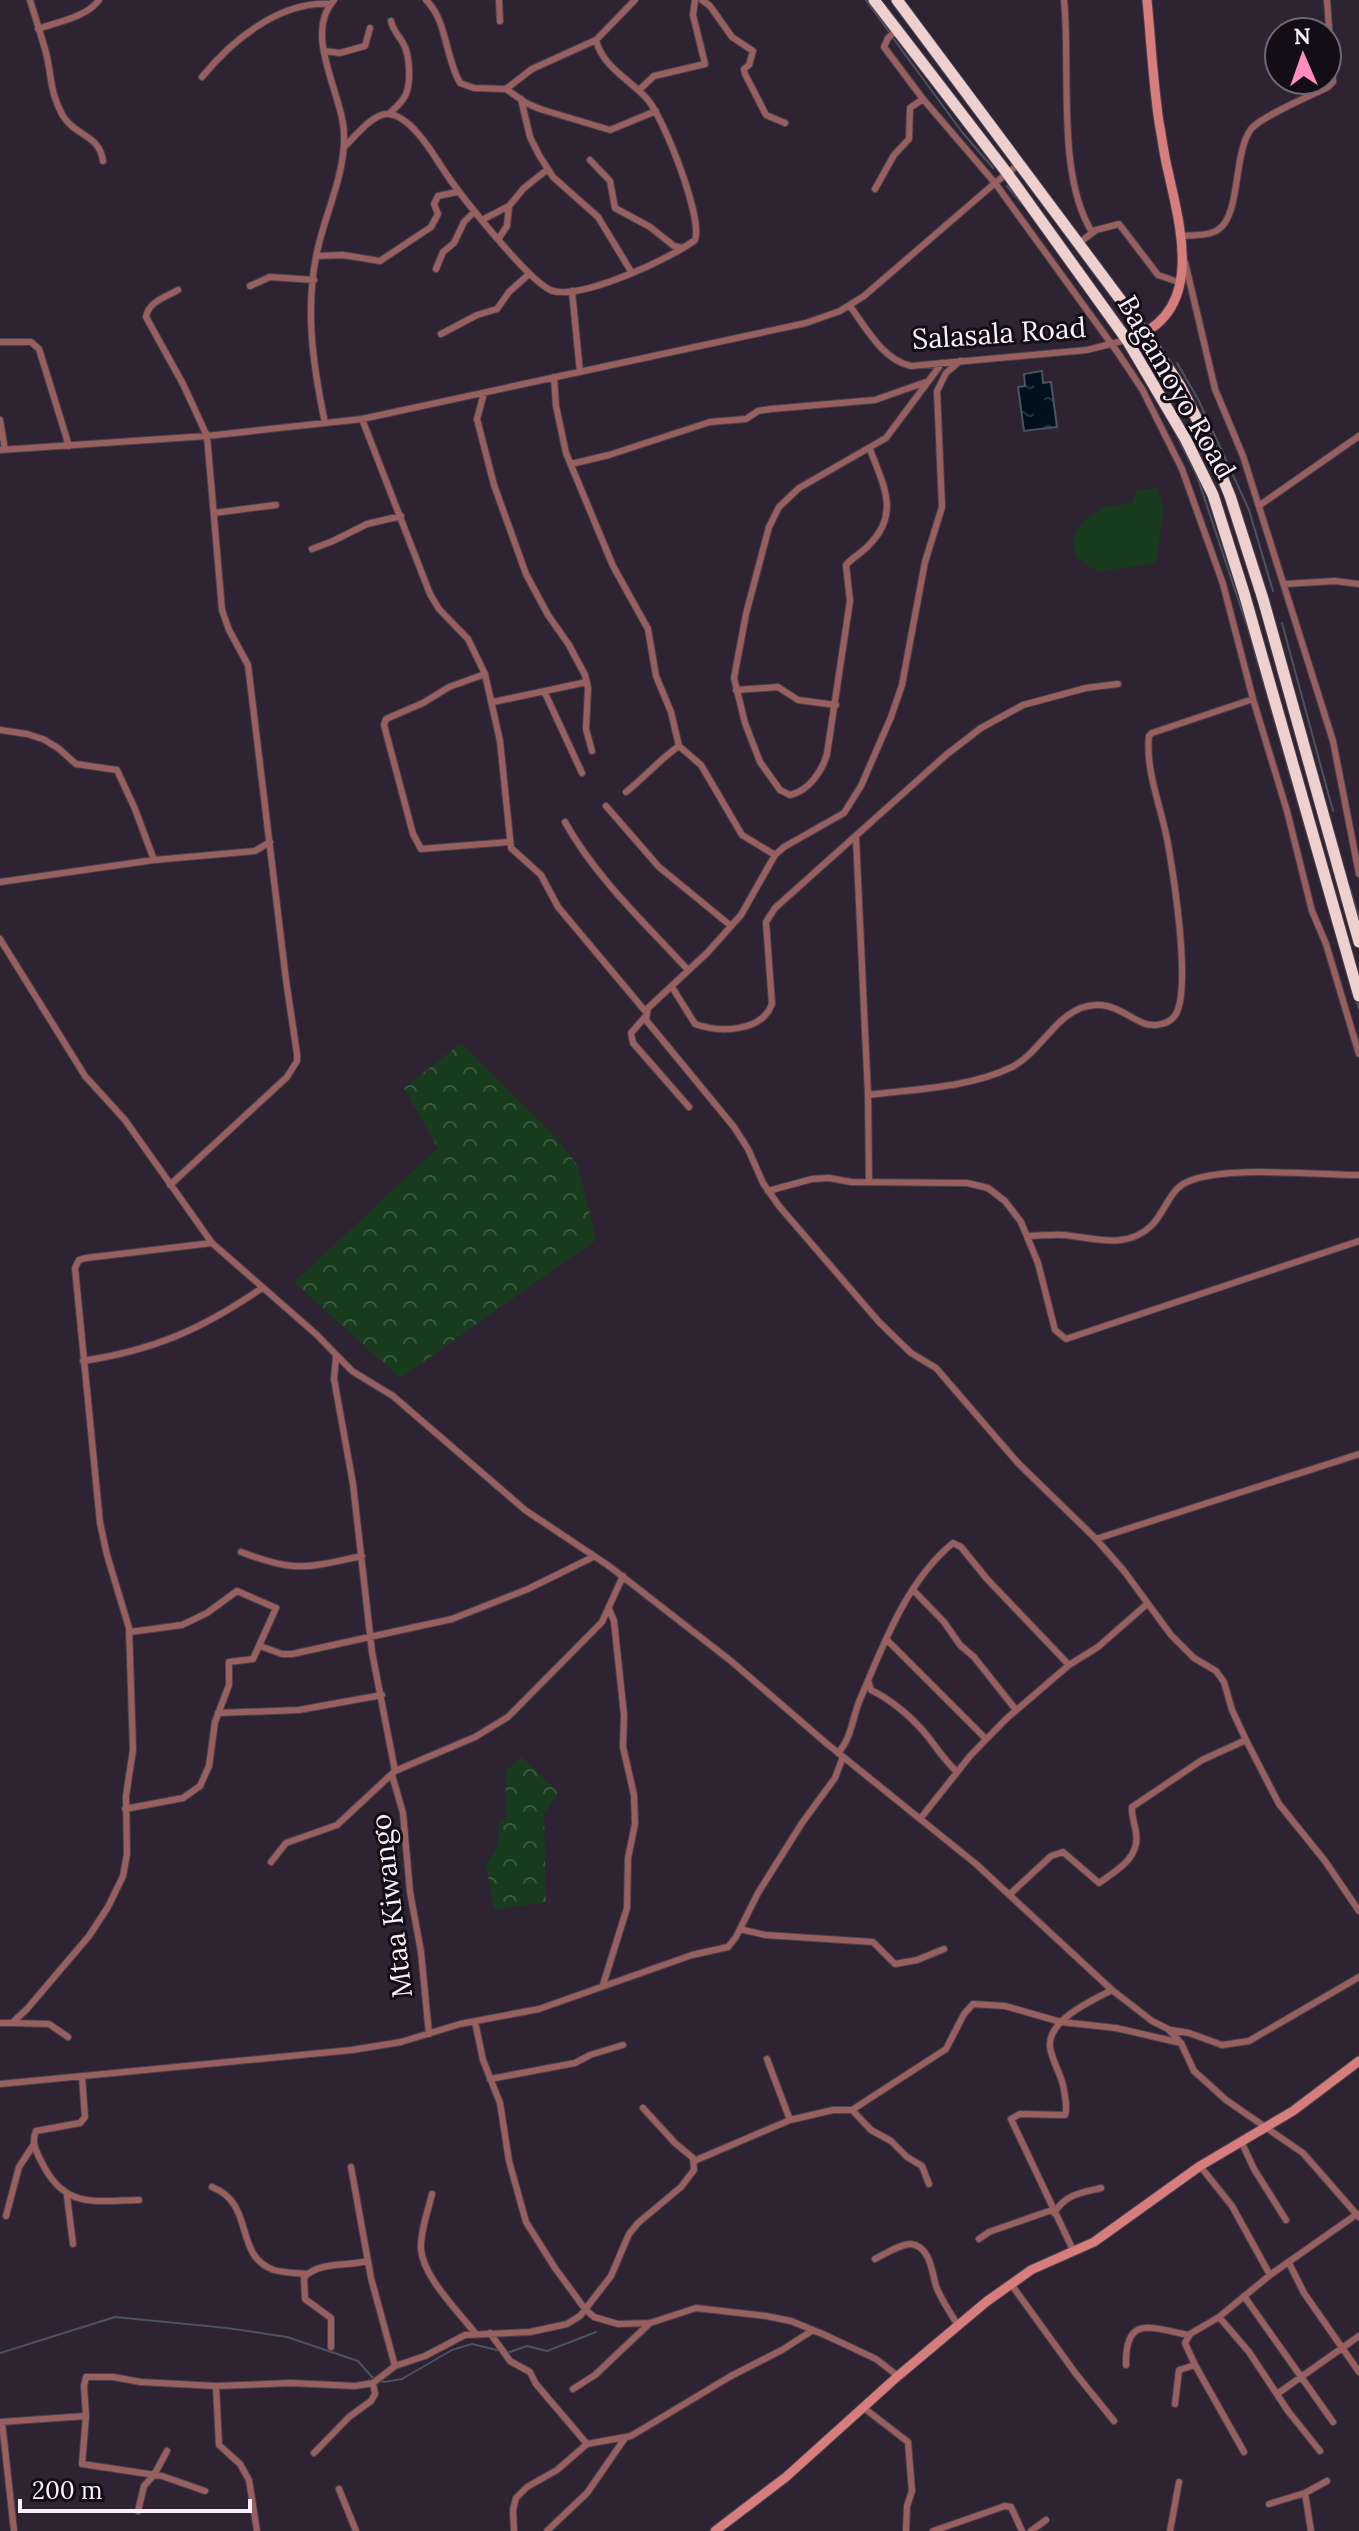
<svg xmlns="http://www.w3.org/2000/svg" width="1359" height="2531" viewBox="0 0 1359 2531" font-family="Lora,serif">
<defs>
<pattern id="forest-crowns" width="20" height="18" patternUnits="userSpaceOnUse" patternTransform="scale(2)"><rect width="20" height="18" fill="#173b1c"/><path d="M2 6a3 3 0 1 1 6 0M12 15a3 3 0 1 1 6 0" fill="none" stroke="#3a583e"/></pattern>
<pattern id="water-ripples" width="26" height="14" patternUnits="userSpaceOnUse" patternTransform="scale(2)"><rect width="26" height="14" fill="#00101c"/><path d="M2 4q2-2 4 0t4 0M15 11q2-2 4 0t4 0" fill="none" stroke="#26333e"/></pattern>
</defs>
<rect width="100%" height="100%" fill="#2e2332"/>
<!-- grass -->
<path fill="#173b1c" d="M 1157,488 L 1164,510 L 1156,563 L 1097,572 L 1075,556 L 1073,537 L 1086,519 L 1103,507 L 1132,503 L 1137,490 Z"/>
<!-- forest -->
<path fill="url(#forest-crowns)" d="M 461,1043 L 554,1135 L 578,1166 L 596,1240 L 400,1378 L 294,1282 L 438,1148 L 404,1088 Z
M 522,1757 L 558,1793 L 544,1814 L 546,1902 L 494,1910 L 486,1864 L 498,1846 L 499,1821 L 505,1819 L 506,1771 Z"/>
<!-- water -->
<path fill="url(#water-ripples)" stroke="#4a535f" stroke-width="2" d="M 1042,371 L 1043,383 L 1051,382 L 1057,427 L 1024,431 L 1018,387 L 1025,386 L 1024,374 Z"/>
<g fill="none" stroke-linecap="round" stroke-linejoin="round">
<!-- stream -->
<path stroke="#4a535f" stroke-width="2" d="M 866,0 L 890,33
M 893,38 L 962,132 L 993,168
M 1007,186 L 1024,206
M 1177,363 L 1198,399 L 1249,510 L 1273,591
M 1175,432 L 1197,476 L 1249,632 L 1312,851
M 1282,623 L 1333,811
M 1350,888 L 1359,919
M 1356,1000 L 1359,1009
M 0,2353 L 115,2317 L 227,2328 L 287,2337 L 358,2361 L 372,2377 L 384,2382 L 402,2379 L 452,2350 L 472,2344 L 501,2351
M 507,2353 L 527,2346 L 547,2351 L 596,2332"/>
<defs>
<path id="street" d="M 30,0 C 35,16 40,32 45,49 C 52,73 49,92 63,116 C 76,137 99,134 103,161
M 426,0 C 447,20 445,57 460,83 L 474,88 L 506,89 L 526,103 L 540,109 L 610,130 L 656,111
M 499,0 L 500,21
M 702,0 L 710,6 L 732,37 L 753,51 L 749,65 L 744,69 L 745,74 L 766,115 L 785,123
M 1064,0 C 1071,67 1056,175 1092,232
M 38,29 C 57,22 87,17 99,0
M 896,31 L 888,38 L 884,47 L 923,99 L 995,183 L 1118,353 L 1142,389 L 1182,469 L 1223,584 L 1253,699 L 1287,811 L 1312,911 L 1326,944 L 1359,1054
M 324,51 L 340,53 L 365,46 L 370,28
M 202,77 C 232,40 280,1 330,4
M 506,89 L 532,69 L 596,40 L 635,0
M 639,90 L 654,76 L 705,64 L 693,15 L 695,0
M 521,99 L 530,137 L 539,155 L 553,177 L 598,217 L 632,273
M 389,114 C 395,108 403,102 406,94 C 411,82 410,55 403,43 C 398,34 393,31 391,21
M 345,146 C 355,137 373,113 388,114 C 410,115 432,152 443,169 C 457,191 531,285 553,291 C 583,299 670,259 695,240 C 703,218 664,119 648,100 C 630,79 603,68 596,40
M 590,160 L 610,181 L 615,208 L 650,227 L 674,246 L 683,248
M 875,189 L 894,155 L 909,139 L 910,108 L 923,99
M 482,220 L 509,206 L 524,188 L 548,169
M 1183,236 C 1194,235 1210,236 1219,229 C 1241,213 1233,154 1251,129 C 1262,116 1310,96 1328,87 L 1333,82 L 1327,0
M 499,238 L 507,226 L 509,206
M 1079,243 L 1096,230 L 1119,224 L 1158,275 L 1181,283
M 317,256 L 343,255 L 380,261 L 431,227 L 438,214 L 434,204 L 438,196 L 457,192
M 1185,262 L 1215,389 L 1243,456 L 1333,741 L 1359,874
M 436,269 L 443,252 L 454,243 L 464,222 L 474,212
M 250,286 L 270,277 L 314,280
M 572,291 L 580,372
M 850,306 C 866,328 883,360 911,366 L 1087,350 L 1126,340
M 441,334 L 477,315 L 497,309 L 509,292 L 529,274
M 0,342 L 31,342 L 39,349 L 69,446
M 960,361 L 946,373 L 937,391 L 942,507 L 925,562 L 902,685 L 891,717 L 861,786 L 844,813 L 784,847 L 775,855 L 741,915 L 707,953 L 648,1008 L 646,1020 L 734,1127 L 748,1149 L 763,1183 L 779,1206 L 879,1322 L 911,1353 L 936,1368 L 1018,1463 L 1096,1539 L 1124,1571 L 1171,1635 L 1194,1658 L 1216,1671 L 1224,1682 L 1232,1710 L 1246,1740 L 1279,1804 L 1325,1861 L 1359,1911
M 554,377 L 556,406 L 566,453 L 613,566 L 648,629 L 656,676 L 671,712 L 679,746 L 701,765 L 742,835 L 775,855
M 484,393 L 477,419 L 494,485 L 526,574 L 548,615 L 569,645 L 585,675 L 588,688 L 586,729 L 592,751
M 362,419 L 430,594 L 439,609 L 468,639 L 485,674 L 500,741 L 511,848 L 541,875 L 558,907 L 646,1012
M 0,420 L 5,450
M 325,423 C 312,361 303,299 321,236 C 330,203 345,170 344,135 C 344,96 302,35 334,0
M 870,449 C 882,483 901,512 870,544 C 863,552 853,557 846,565 L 850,601 L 827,754 C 822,771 809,791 790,795 L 780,790 L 760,762 L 745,723 L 734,678 L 746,614 L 769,527 L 779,507 L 799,488 L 886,438 L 942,363
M 0,450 L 207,436 L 362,419 L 806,323 L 840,311 L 864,296 L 995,183 L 1019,164
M 571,464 L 609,455 L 710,422 L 746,419 L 758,411 L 771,409 L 875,400 L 926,382
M 1260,505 L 1359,436
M 214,513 L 276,505
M 312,549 L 333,541 L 367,524 L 401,516
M 1285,584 L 1335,581 L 1359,584
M 485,674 L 449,687 L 423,703 L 386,719 L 384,725 L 413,834 L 421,849 L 509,842
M 736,690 L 778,687 L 798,700 L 836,705
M 545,693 L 582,773
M 493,702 L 587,682
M 0,730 L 27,734 L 43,739 L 58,748 L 76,764 L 117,770 L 135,809 L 154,860
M 626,792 C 645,777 659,760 679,746
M 606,806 L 659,867 L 731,926
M 565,822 C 596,878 645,923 688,970
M 856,838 L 868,1095 L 869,1182
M 0,882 L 154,860 L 255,851 L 270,842
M 0,939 L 85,1076 L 125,1120 L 212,1243 L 317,1335 L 352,1371 L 393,1396 L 525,1510 L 609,1566 L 731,1661 L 826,1743 L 976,1864 L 1112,1990 L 1152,2021 L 1168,2029 L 1181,2043 L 1194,2071 L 1226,2100 L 1303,2153 L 1359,2217
M 672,987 L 695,1024 C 720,1033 762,1032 772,1004 L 766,922 L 775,908 L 946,755 L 981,728 L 1023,705 L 1086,688 L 1118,684
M 645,1017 L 631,1033 L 633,1043 L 689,1107
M 868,1095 C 914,1089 969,1088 1012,1067 C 1039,1053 1053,1019 1081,1008 C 1119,994 1135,1032 1161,1024 C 1167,1023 1173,1019 1176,1014 C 1191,986 1174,878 1168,844 C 1162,809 1145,771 1149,736 L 1152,733 L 1253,699
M 170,1185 L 287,1077 L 297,1061 L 297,1054 L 286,980 L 248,665 L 229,630 L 222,610 L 207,436 L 183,384 L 146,317 C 148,302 166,297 178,290
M 768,1191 L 812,1179 L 829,1178 L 851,1182 L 967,1183 L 988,1188 L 1005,1201 L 1021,1222 L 1038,1263 L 1055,1330 L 1066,1339 L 1359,1241
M 1027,1236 C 1040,1236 1052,1234 1064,1235 C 1095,1238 1127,1250 1152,1225 C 1165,1212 1170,1189 1187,1182 C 1225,1165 1315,1175 1359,1175
M 336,1357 L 334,1379 L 353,1484 L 372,1652 L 395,1771
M 83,1361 C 155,1350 202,1329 262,1288
M 1096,1539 L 1359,1454
M 241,1552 C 296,1573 306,1568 362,1556
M 914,1591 L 944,1622 L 960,1645 L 974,1657 L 1016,1710
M 887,1640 L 986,1739
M 260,1646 L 282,1654 L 292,1654 L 452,1619 L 528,1589 L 593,1557
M 869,1683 L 871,1690 C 892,1700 914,1719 929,1738 C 938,1750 946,1762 957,1772
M 218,1713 L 299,1710 L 382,1695
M 838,1753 C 851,1739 852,1720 859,1702 C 882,1648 906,1581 953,1543 L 961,1547 L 987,1579 L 1069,1665
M 392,1775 L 403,1813 L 410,1892 L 421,1952 L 429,2034
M 125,1809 L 183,1798 L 200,1786 L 209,1766 L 215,1722 L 229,1685 L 229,1662 L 253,1659 L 276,1608 L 237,1591 L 207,1613 L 182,1625 L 130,1632
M 920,1819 L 970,1756 L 1006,1719 L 1069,1665 L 1098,1647 L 1147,1604
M 271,1862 L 286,1843 L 337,1825 L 395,1771 L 475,1737 L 508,1717 L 602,1622 L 623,1576
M 1009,1895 L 1051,1856 L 1063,1852 L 1099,1883 C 1117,1870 1140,1858 1136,1833 C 1135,1823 1131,1816 1132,1807 L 1202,1760 L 1246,1740
M 740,1929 L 765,1935 L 873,1942 L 895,1964 L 917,1960 L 944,1949
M 603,1985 L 627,1908 L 628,1858 L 635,1824 L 634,1795 L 623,1747 L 624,1715 L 614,1621 L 609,1609
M 475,2022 L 483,2060 L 500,2103 L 509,2161 L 526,2222 L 555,2268 L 585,2309 L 594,2317 L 618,2324 L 650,2323 L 696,2308 L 766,2316 L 791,2321 L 825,2335 L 876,2359 L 898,2376
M 0,2023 L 12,2023 L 27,2009 L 89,1936 L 108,1907 L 123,1876 L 127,1854 L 126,1796 L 133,1750 L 129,1628 L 107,1555 L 100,1523 L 75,1268 L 79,1260 L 86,1258 L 212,1243
M 12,2023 L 49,2024 L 68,2037
M 1171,2030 L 1189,2033 L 1222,2045 L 1249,2041 L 1359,1977
M 767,2059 L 790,2120
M 82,2077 L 85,2117 L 80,2123 L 36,2131 C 31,2142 36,2151 41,2161 C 64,2209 93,2201 139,2200
M 490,2079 L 575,2063 L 590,2055 L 623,2045
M 0,2084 L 352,2050 L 401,2042 L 460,2024 L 539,2009 L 692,1955 L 728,1947 L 736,1937 L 758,1893 L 802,1823 L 835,1778 L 843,1757
M 852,2110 L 871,2130 L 891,2141 L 907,2157 L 922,2166 L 929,2184
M 1241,2141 L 1254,2169 L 1286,2220
M 694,2161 L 790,2120 L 833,2110 L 852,2110 L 946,2049 L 964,2014 L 973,2004 L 1005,2006 L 1061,2022 L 1116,2028 L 1181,2043
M 1200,2166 L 1232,2206 L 1270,2275
M 351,2167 L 371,2278 L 395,2366
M 212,2187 C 256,2204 233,2256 274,2270 C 284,2273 296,2273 306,2274
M 432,2194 C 428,2211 420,2232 421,2249 C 423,2277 458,2311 475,2333
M 67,2196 L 73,2244
M 1054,2213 C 1066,2194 1080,2193 1101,2188
M 6,2216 L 19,2167 L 34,2144
M 979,2239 L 989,2232 L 1052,2210
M 1074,2252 L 1011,2119 L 1020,2114 L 1065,2115 C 1068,2106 1065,2099 1064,2090 C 1062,2075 1052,2062 1050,2047 C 1047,2020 1093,2000 1112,1990
M 875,2259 C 885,2254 900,2244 911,2244 C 930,2246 932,2272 936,2286 C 941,2300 951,2313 958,2326
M 1289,2263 L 1304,2293 L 1359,2372
M 1011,2284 L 1076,2374 L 1114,2421
M 1244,2296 L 1333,2422
M 1219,2317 L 1249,2352 L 1288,2411 L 1320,2451
M 490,2333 L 510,2361 L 530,2372 L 536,2384 L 587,2444
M 331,2347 L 331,2318 L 305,2299 L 304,2277 C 321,2261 346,2267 367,2261
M 1126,2365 C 1125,2314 1151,2328 1189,2335
M 1195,2365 L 1185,2343 L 1190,2334 L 1219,2317 L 1270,2275 L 1357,2214
M 216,2386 L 219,2445 L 240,2464 L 249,2480 L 257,2531
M 573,2389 L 595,2375 L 650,2323
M 1277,2394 L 1359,2336
M 1175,2404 L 1179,2370 L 1195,2365 L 1244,2452
M 864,2408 L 908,2442 L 912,2491 L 907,2506 L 906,2531
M 0,2422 L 86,2416
M 2,2422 L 14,2531
M 314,2453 L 349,2417 L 371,2401 L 375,2394 L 373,2383
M 339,2489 L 356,2531
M 205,2491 L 162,2476 L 82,2464 L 86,2416 L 84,2386 L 86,2377 L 113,2377 L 141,2382 L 216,2386 L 291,2383 L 355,2386 L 373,2383 L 395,2366 L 425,2356 L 465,2335 L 530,2332 L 567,2324 L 580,2316 L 611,2276 L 629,2234 L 638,2223 L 681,2187 L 694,2170 L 693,2158 L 675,2143 L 643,2108
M 1305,2493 L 1311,2531
M 1269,2504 L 1305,2493 L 1327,2481
M 138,2511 L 144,2486 L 154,2475 L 167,2451
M 514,2531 L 513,2510 L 516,2498 L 527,2487 L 557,2470 L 587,2444 L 631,2436 L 731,2376 L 782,2350 L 813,2330
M 547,2531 L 587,2493 L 625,2438
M 933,2531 L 1005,2506 L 1011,2507 L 1022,2531
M 1031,2531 L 1046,2520
M 1170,2531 L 1179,2482"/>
<path id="secondary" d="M 1127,340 C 1206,315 1181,230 1168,171 C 1164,155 1162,138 1159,122 C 1153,82 1151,41 1147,0
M 715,2531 L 786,2477 L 898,2376 L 986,2302 L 1031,2270 L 1094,2242 L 1200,2166 L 1293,2111 L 1359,2061"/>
<path id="highway" d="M 874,0 L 1007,173 L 1127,340 L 1186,440 L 1213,495 L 1244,593 L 1359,996
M 897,0 L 1146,334 L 1180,386 L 1206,437 L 1230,496 L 1263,599 L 1359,942"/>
</defs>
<!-- street casing -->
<use href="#street" stroke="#4a404e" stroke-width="8"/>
<!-- secondary casing -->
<use href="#secondary" stroke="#4a404e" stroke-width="11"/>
<!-- highway casing -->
<use href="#highway" stroke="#4a404e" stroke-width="13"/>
<!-- street -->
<use href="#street" stroke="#97605f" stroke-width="6"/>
<!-- secondary -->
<use href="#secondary" stroke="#d77e7d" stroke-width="9"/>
<!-- highway -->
<use href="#highway" stroke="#eed1cf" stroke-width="11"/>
</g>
<g text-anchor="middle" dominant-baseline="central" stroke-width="6" stroke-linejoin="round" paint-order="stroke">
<!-- street labels -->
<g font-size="28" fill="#f8f0fb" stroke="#130e15">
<text transform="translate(999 333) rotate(-4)">Salasala Road</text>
<text transform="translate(1177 387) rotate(60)">Bagamoyo Road</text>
<text transform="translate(391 1906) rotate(-97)">Mtaa Kiwango</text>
</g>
</g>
<!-- north arrow -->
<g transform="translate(1303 56) rotate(358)"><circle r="38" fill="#130e15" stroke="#6f6871" stroke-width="2"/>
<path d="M0-6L14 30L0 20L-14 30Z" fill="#fe8ebd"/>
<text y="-12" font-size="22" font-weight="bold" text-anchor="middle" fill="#f8f0fb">N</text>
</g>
<!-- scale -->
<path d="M20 2499v12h230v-12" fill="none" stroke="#f8f0fb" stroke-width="4"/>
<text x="32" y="2499" font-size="24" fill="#f8f0fb" stroke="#130e15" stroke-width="6" paint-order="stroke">200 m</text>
</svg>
